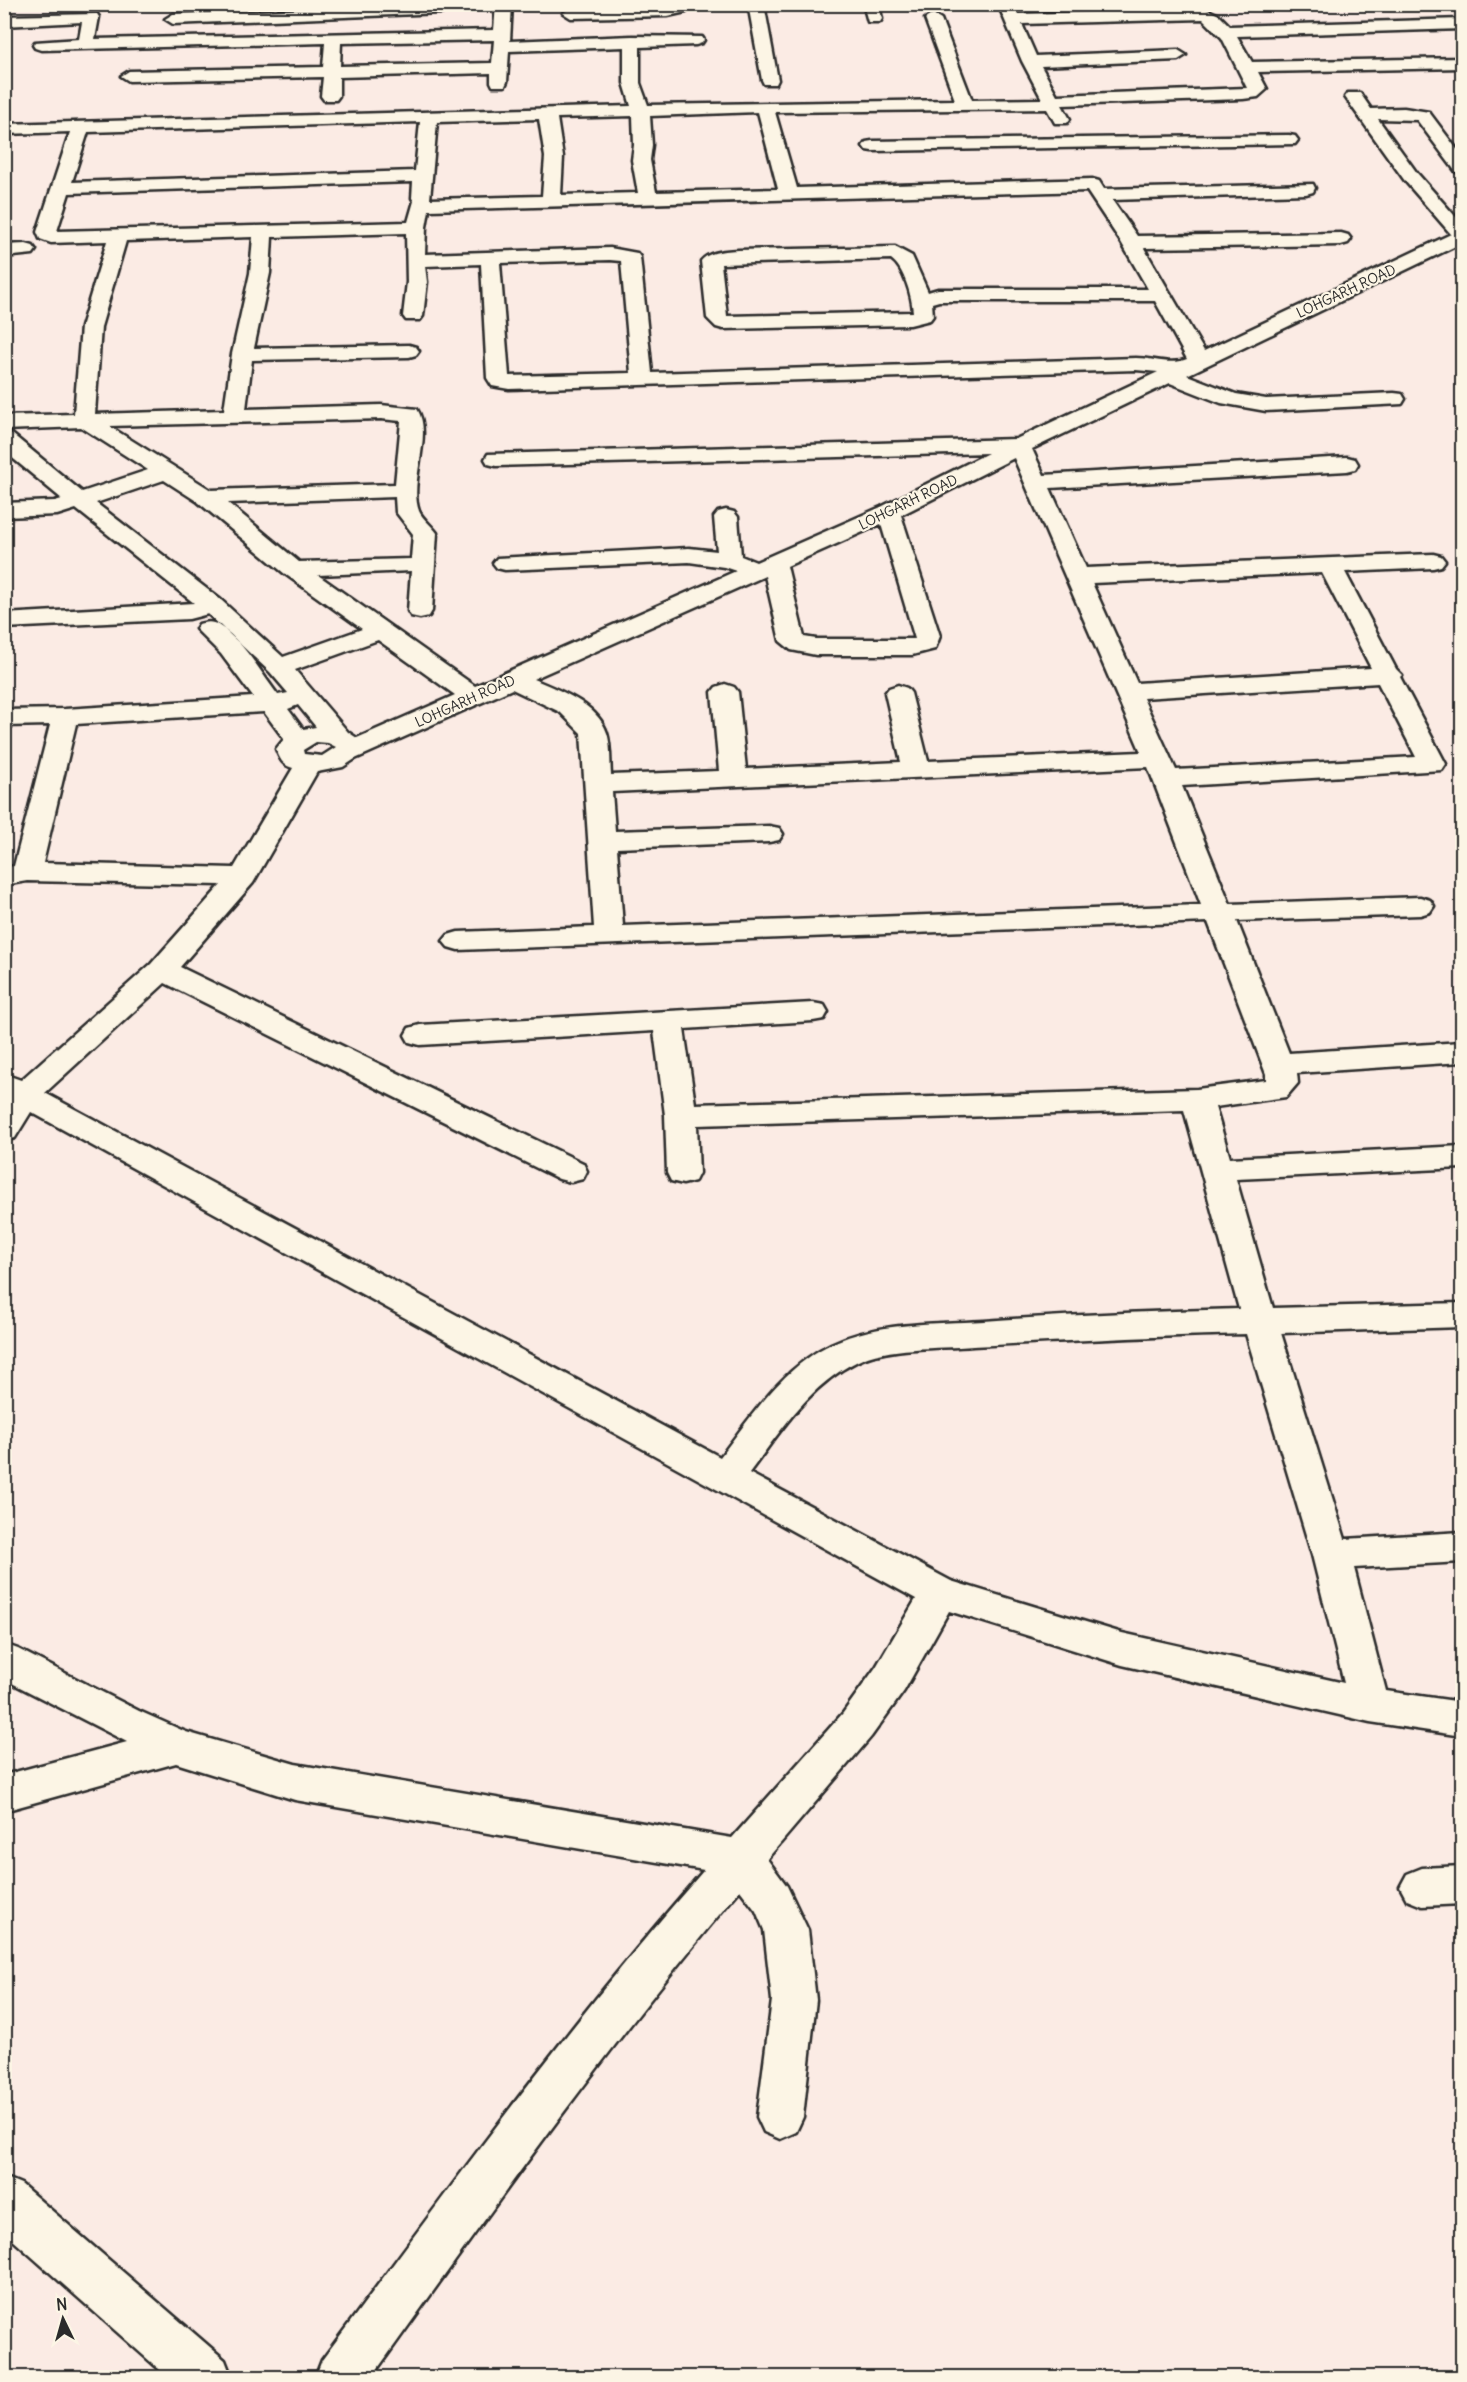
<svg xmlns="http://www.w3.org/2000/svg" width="1467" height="2382" viewBox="0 0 1467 2382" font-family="Delius,sans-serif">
<rect width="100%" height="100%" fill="#fbebe4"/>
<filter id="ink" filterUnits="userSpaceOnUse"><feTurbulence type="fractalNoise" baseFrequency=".0167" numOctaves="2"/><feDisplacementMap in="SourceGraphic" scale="12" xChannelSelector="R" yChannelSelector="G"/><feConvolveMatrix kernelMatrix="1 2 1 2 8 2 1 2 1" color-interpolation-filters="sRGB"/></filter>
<g filter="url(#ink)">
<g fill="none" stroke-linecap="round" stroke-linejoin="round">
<defs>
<path id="minor" d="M 496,4 L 512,4 L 510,41 L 632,36 L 702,37 L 704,40 L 702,43 L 696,45 L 640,47 L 640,83 L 648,105 L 955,100 L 925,19 L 933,14 L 941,19 L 972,100 L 1042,99 L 1022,61 L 998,4 L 1014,4 L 1018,14 L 1206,9 L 1219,15 L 1230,26 L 1462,19 L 1462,29 L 1237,36 L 1252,62 L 1462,58 L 1462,68 L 1258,72 L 1267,89 L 1258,97 L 1243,99 L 1062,105 L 1070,119 L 1067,123 L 1055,123 L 1047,109 L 775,112 L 797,188 L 1092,179 L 1099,181 L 1104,189 L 1313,184 L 1315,188 L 1313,192 L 1306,194 L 1112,200 L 1137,236 L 1341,233 L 1348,235 L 1351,239 L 1348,243 L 1341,245 L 1144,248 L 1204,351 L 1451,234 L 1405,181 L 1345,97 L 1348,93 L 1360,93 L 1371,109 L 1404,108 L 1429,112 L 1462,156 L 1462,173 L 1456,172 L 1417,120 L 1378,119 L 1417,173 L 1462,224 L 1462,243 L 1187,375 L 1236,394 L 1266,399 L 1394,393 L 1402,394 L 1405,399 L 1402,404 L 1266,411 L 1221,403 L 1170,383 L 1032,449 L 1044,475 L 1347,457 L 1355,459 L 1358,464 L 1355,469 L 1347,471 L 1050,488 L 1086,568 L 1433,554 L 1441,556 L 1445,561 L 1441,566 L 1433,568 L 1345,572 L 1396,669 L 1402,675 L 1400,677 L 1446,764 L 1442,770 L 1182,786 L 1230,904 L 1420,897 L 1430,900 L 1434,906 L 1430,912 L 1420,915 L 1237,921 L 1289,1053 L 1462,1042 L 1462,1062 L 1297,1073 L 1298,1083 L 1286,1097 L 1215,1107 L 1230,1158 L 1462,1146 L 1462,1168 L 1236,1179 L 1273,1308 L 1462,1303 L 1462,1327 L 1281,1333 L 1345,1539 L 1462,1532 L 1462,1562 L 1354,1568 L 1386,1691 L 1462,1702 L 1462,1736 L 1370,1722 L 1122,1665 L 949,1611 L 904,1691 L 871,1737 L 767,1859 L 787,1886 L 808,1930 L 816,2000 L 803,2117 L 796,2132 L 780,2139 L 764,2132 L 757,2117 L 772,2000 L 764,1930 L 756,1911 L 740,1890 C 608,2045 490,2212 371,2378 L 315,2378 L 322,2360 C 446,2194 567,2025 704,1870 L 295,1800 L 176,1763 L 4,1811 L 4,1775 L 127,1742 L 4,1679 L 4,1644 L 18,1649 L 139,1711 L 186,1732 L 295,1764 L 732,1838 L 843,1713 L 876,1667 L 916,1599 L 31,1112 L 15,1138 L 4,1141 L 4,1102 L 7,1099 L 4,1097 L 4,1074 L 21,1080 L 151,964 L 221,885 L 27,881 L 4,885 L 4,868 L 14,866 L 50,725 L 4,726 L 4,710 L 65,709 L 253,697 L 221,654 L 196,629 L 199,624 C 206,622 212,621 218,625 C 243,640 260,672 278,695 L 288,693 L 270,672 L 208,614 L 189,619 L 4,628 L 4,614 L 194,603 L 76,509 L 57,515 L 4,517 L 4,503 L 55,501 L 62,499 L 4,451 L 4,432 L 12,434 L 82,492 L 148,470 L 81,427 L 4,430 L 4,416 L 74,414 L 81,327 L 107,241 L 51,243 L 40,239 L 37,232 L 70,132 L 4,134 L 4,124 L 631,106 L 624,83 L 624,47 L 509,51 L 507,82 L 505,86 L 493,86 L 491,82 L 491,73 L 339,77 L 339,96 L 336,100 L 324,100 L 321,96 L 323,77 L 129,81 L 121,76 L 129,71 L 323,67 L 325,43 L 41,50 L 35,48 L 33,45 L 35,42 L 79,39 L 82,22 L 4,26 L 4,16 L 97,14 L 99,17 L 95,39 L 494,30 ZM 1203,19 L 1222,38 L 1247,88 L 1057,95 L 1041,66 L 1178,60 L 1186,55 L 1178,50 L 1036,56 L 1022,24 ZM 494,40 L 492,63 L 340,66 L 341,43 ZM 758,112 L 778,189 L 656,192 L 650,160 L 652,145 L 650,116 ZM 633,116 L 634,145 L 632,160 L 638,193 L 561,195 L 563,157 L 557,118 ZM 539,119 L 545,157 L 542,196 L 430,199 L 437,122 ZM 420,122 L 415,171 L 72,182 L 88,132 ZM 413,182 L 412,198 L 414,201 L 408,222 L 57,231 L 69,193 ZM 1087,191 L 1121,242 L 1148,289 L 938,289 L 928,292 L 912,256 L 895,247 L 738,250 C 726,251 709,251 701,261 L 707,318 L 716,327 L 723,329 L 910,325 L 930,320 L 933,316 L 932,303 L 939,301 L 1155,301 L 1187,359 C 1171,366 1154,358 1136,358 L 652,373 L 640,257 L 637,253 L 610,248 L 425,254 L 426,227 L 429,210 ZM 406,233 L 407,282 L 403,316 L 406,320 L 420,320 L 423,316 L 427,282 L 425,266 L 481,264 L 487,378 L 492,386 L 509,389 L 1136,370 L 1158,372 L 1016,439 L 488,454 L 485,459 L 488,464 L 496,466 L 988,453 L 881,507 L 756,562 L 741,556 L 738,517 L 734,512 L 726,510 L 718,512 L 714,517 L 717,551 L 689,548 L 497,558 L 493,563 L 497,568 L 505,570 L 689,562 L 724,567 L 736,571 L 475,686 L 318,575 L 411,571 L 408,611 L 411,616 L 420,618 L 429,616 L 432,611 L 437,533 C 432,526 422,518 419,511 C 408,481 434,435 417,409 L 381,405 L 246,409 L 252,360 L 409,357 L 416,355 L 419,351 L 416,347 L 409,345 L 254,348 L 270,273 L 272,237 ZM 253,237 L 250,273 L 232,354 L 224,410 L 95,414 L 101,327 L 126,241 ZM 891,259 C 904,268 912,296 913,312 L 727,316 L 721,264 ZM 610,260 L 621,261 L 631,373 L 509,376 L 500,263 ZM 381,419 L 401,421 L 395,484 L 211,490 L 109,426 ZM 1014,458 L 1141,752 L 928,761 L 911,693 L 907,688 L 898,685 L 889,688 L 885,693 L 901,762 L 746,769 L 738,692 L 734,687 L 725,684 L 716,687 L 712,692 L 719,771 L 611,775 C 610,762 611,745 607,733 C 598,704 559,690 533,679 L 765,576 L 780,641 L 791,650 L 816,655 L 912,655 L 935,649 L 940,636 L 901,515 ZM 164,480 L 198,502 L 285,574 L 362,629 L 283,657 L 221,600 L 96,503 ZM 395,497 L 396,512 L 413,534 L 411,559 L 299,562 L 228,503 ZM 881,524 L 915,639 L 816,639 L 804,637 L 787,566 ZM 1322,573 L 1371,668 L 1137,683 L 1092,583 ZM 378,640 L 455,695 L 357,738 L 348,732 L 295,670 ZM 1378,683 L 1416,757 L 1176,770 L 1143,698 ZM 512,689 L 560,712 L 581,733 L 594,927 L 458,932 L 448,935 L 443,941 L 448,947 L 458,950 L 1208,922 L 1266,1074 L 1266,1080 L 1197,1089 L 695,1104 L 684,1029 L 813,1021 L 824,1019 L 828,1012 L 824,1005 L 813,1003 L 420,1025 L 409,1028 L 405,1035 L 409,1042 L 420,1045 L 654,1031 L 665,1115 L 667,1173 L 671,1181 L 683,1184 L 695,1181 L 699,1173 L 697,1125 L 1184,1110 L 1239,1309 C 1154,1311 1069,1315 984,1321 C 934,1324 877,1322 831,1344 C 783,1367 752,1416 720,1457 L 45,1093 L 165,983 L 559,1179 L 571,1182 L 583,1179 L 587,1171 L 583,1163 L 180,967 L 253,883 L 317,772 L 343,767 L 355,759 ZM 298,705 L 316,727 L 303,729 L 288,709 ZM 264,712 L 284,739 L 276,749 C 280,759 282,765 293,768 L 234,868 L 43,863 L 76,724 ZM 316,742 L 328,743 L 336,747 L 322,756 L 304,754 L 303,750 ZM 1148,767 L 1201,905 L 623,926 L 617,848 L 769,842 L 779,840 L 783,834 L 779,828 L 769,826 L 615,831 L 612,792 ZM 1246,1334 L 1312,1555 L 1344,1683 L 1122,1633 L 951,1581 L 749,1473 C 780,1432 809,1385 856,1362 C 887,1346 938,1349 973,1346 C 1064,1341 1155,1336 1246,1334 Z
M 673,4 L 689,4 L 686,12 L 668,16 L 571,18 L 563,13 L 571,8 Z
M 748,4 L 764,4 L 778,80 L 776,84 L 764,84 L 762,80 Z
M 863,4 L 879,4 L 882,19 L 880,22 L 868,22 Z
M 436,5 L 442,7 L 444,10 L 442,13 L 173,24 L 165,19 L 173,14 Z
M 1289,135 L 1295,136 L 1298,140 L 1295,144 L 872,151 L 866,150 L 863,146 L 866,142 L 872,141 Z
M 26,244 L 33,246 L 36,250 L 33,254 L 4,257 L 4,245 Z
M 1462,1866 L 1462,1904 L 1422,1906 L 1407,1900 L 1400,1887 L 1407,1874 L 1422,1868 Z
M 4,2177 L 21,2184 L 225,2360 L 232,2378 L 169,2378 L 4,2232 Z"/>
</defs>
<!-- minor casing -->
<use href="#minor" stroke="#2b2b2b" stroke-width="5"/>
<!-- minor -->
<use href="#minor" fill="#fcf5e5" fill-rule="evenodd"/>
</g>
</g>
<g text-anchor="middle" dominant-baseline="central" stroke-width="4.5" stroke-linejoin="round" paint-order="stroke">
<!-- far-street labels -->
<g font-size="14" fill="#2b2b2b" stroke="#fcf5e5">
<text transform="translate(1346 291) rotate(-25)">LOHGARH ROAD</text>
<text transform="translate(908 502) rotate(-26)">LOHGARH ROAD</text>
<text transform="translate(465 701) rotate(-24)">LOHGARH ROAD</text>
</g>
</g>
<!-- margin -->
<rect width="1467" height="2382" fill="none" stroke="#fcf5e5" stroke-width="24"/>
<rect x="12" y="12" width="1443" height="2358" fill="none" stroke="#2b2b2b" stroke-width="2" filter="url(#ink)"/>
<!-- north arrow -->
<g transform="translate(63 2319) rotate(355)" stroke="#fcf5e5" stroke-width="4.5" paint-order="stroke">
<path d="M0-4.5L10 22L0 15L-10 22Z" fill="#2b2b2b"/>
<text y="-9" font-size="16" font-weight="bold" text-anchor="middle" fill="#2b2b2b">N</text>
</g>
</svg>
